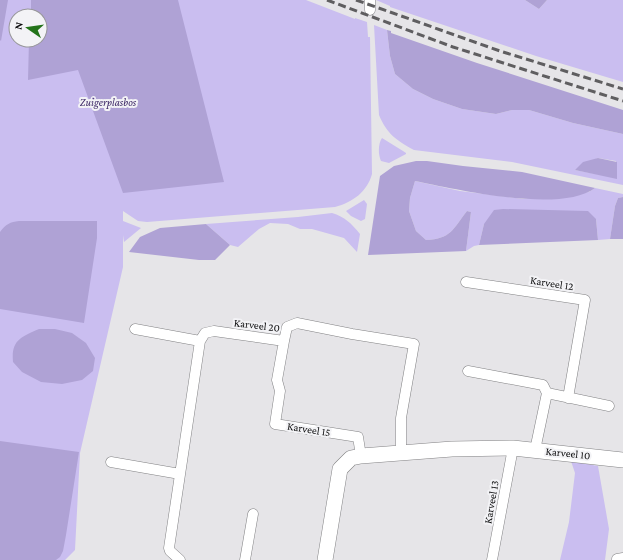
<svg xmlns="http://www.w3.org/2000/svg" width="623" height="560" viewBox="0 0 623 560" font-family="'Crimson Pro',serif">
<rect width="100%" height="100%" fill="#e6e5e8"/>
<!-- green -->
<path fill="#cabef0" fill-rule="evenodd" d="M 0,0 L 306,0 L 355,19 L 355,18 L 367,22 L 368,37 L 370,37 L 372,174 C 367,192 353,202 335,207 L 147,222 L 138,221 L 123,211 L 123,221 L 141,228 L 124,242 L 123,235 L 123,267 L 80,453 L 75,550 L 65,560 L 0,560 ZM 16,16 L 40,16 L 40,40 L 16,40 Z
M 376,0 L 525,0 L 539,9 L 547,0 L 623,0 L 623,82 L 536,56 L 390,7 L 390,6 Z
M 374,25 L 387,30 L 390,56 L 395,74 L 413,89 L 433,99 L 462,109 L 496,114 L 512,110 L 529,110 L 573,123 L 623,134 L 623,185 L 512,162 L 414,150 C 396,140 387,134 379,115 ZM 598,158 L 616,161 L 617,178 L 575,170 Z
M 382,138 L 403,151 L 406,153 L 406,154 L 389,163 L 381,161 C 378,154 378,144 382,138 Z
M 415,181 L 460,191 L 523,199 L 589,192 L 595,188 L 623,194 L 623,197 L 618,198 L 615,206 L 610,239 L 598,240 L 596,219 L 484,224 L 479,245 L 474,246 L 466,251 L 471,212 L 467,211 C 453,229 451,239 426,240 L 416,231 L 409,211 L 410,198 Z
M 364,200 L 367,204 L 365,219 L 361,221 L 351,216 L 346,211 Z
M 332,213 C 345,217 351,223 360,234 L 357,252 L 344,238 L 312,229 L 300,229 L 288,224 L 270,223 L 259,229 L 238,247 L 230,245 L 206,224 L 298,217 Z
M 571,461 L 598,466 L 609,529 L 605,560 L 560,560 L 569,522 L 575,473 Z"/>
<!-- forest -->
<path fill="#afa2d5" d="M 0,0 L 8,0 L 1,41 L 0,40 Z
M 31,0 L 178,0 L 224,182 L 123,193 L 78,70 L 28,80 L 29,40 L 40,40 L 40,16 L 31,16 Z
M 525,0 L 547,0 L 539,9 Z
M 387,30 L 391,31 L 391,33 L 477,63 L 623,110 L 623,134 L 573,123 L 529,110 L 512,110 L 496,114 L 462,109 L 433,99 L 413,89 L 395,74 L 390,56 Z
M 598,158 L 617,162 L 617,179 L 575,170 L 583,162 Z
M 416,161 L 427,161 L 463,166 L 522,172 L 595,188 C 561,214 455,189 415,181 L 410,198 L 409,211 L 416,231 L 426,240 C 451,239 453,229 467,211 L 471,212 L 466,251 L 368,255 L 380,176 L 394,166 Z
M 623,197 L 623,239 L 610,239 L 615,206 L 618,198 Z
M 503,209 L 588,211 L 596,219 L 598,240 L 479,245 L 484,224 L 494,210 Z
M 19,221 L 97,221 L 97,238 L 84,323 L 0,309 L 0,232 C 6,224 10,222 19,221 Z
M 206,224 L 230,245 L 215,260 L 199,260 L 129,252 L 140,237 L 160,228 Z
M 39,329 L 55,329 L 72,333 L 86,343 L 95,358 L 93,371 L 82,380 L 62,384 L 41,382 L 22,372 L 13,362 C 11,340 21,337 39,329 Z
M 0,441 L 79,452 L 66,535 L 63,551 L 60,557 L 56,560 L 0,560 Z"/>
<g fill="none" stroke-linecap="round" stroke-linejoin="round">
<defs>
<path id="street" d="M 370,0 L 370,10
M 466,282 L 585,300 L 568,398
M 135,329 L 200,341
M 284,341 L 277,380 L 280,391 L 275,424 L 358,437 L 361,456
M 468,371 L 543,385 L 547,393 L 609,406
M 535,450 L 547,393
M 111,462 L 180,474
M 617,559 L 623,558
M 180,560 L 170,551 L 169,548 L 200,341 L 205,333 L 214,331 L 284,341 L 287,327 L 297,323 L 352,334 L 414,344 L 401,418 L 401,453
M 245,560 L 253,514
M 492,560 L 513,448"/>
<path id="secondary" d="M 325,560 L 340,469 L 351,458 L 361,456 L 452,449 L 513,448 L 623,460"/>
</defs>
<!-- street casing -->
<use href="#street" stroke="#828284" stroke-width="11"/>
<!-- secondary casing -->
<use href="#secondary" stroke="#828284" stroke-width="16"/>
<!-- street -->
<use href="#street" stroke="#fff" stroke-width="10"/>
<!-- secondary -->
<use href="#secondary" stroke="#fff" stroke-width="15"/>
<!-- rail -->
<path stroke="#5f5e60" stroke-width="3" stroke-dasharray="8 4" stroke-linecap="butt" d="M 327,0 L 453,47 L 623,101
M 356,0 L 500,51 L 623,89"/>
</g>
<g text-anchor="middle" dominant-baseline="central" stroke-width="4" stroke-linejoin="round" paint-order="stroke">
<!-- park labels -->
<g font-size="11" font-style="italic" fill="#3e2967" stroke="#f3f3f6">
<text x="108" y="102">Zuigerplasbos</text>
</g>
<!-- street labels -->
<g font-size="11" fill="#0d0d0e" stroke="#f3f3f6">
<text transform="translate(552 283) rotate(9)">Karveel 12</text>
<text transform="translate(257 325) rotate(7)">Karveel 20</text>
<text transform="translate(309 429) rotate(9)">Karveel 15</text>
<text transform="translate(568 453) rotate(6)">Karveel 10</text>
<text transform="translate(491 502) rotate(-80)">Karveel 13</text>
</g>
</g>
<!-- north arrow -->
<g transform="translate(28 28) rotate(283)"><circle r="19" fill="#f3f3f6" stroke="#979799"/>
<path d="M0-3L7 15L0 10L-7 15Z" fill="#23731a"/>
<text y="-6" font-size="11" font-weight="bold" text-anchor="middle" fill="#0d0d0e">N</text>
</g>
</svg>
